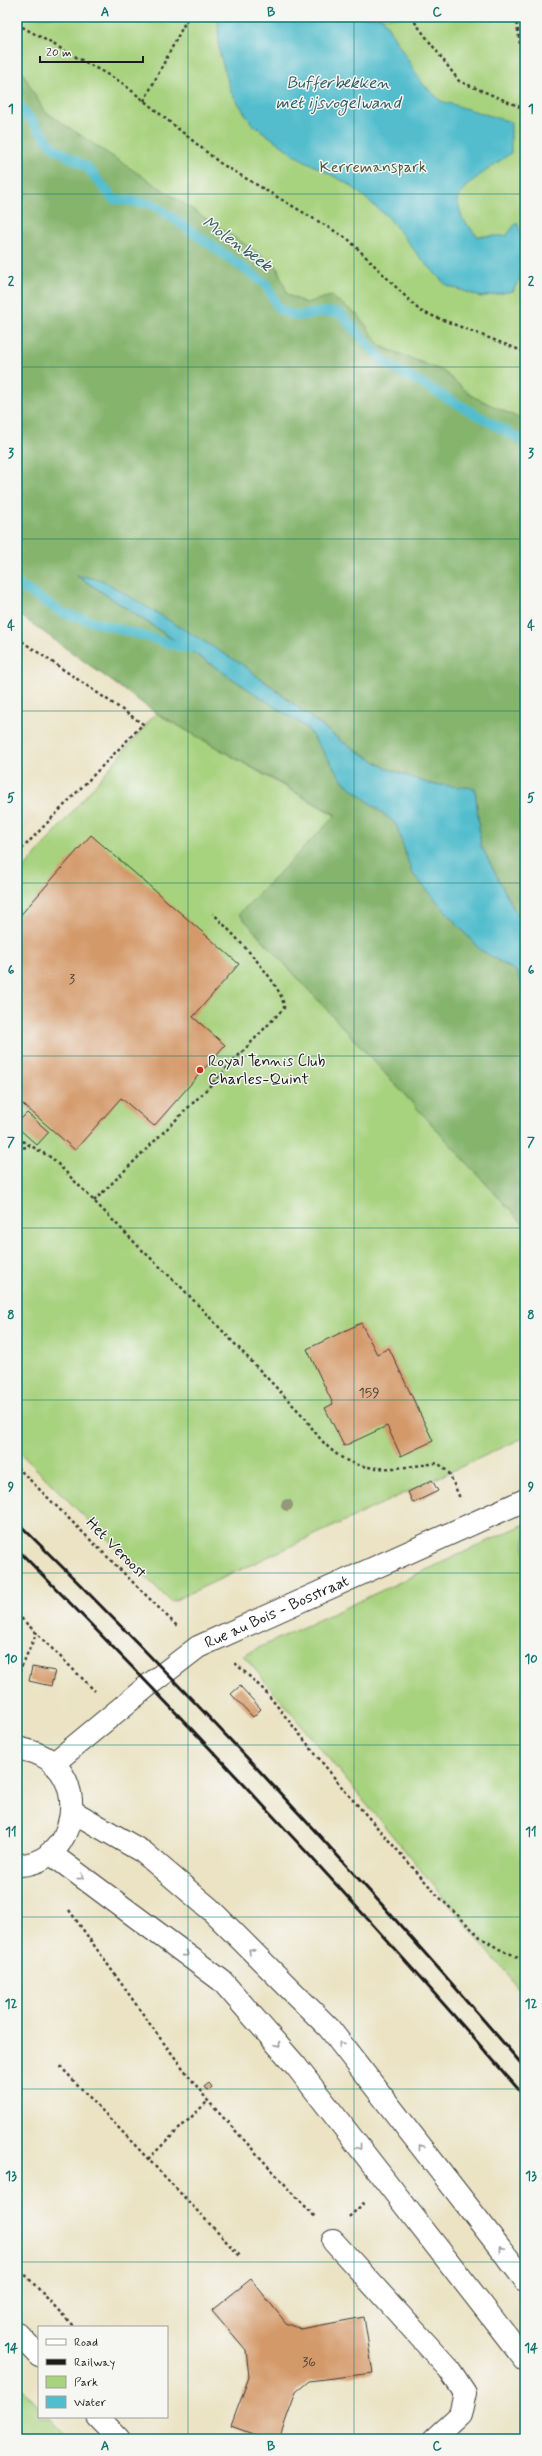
<svg xmlns="http://www.w3.org/2000/svg" width="542" height="2456" viewBox="0 0 542 2456" font-family="Mynerve,sans-serif">
<rect width="100%" height="100%" fill="#f6f6f2"/>
<filter id="ink" filterUnits="userSpaceOnUse"><feTurbulence type="fractalNoise" baseFrequency=".025" numOctaves="2"/><feDisplacementMap in="SourceGraphic" scale="8" xChannelSelector="R" yChannelSelector="G"/><feConvolveMatrix kernelMatrix="1 2 1 2 8 2 1 2 1" color-interpolation-filters="sRGB"/></filter>
<filter id="wash" filterUnits="userSpaceOnUse"><feTurbulence type="fractalNoise" baseFrequency=".012" numOctaves="4" result="noise"/><feDisplacementMap in="SourceGraphic" scale="16" xChannelSelector="R" yChannelSelector="G"/><feGaussianBlur stdDeviation="0.9" result="paint"/><feColorMatrix in="noise" values="0 0 0 0 0 0 0 0 0 0 0 0 0 0 0 0 0 1.4 0 .05"/><feComposite in="paint" operator="in"/></filter>
<g filter="url(#wash)">
<rect width="100%" height="100%" fill="#ebe3c4"/>
<!-- built -->
<path fill="#ebd8ba" d="M 17,645 L 26,652 L 17,669 Z
M 17,800 L 38,817 L 17,839 Z"/>
<!-- green -->
<path fill="#a7d27e" stroke="#62774d" d="M 17,17 L 525,17 L 525,442 L 296,316 L 17,103 Z
M 156,713 L 336,816 L 239,914 L 525,1226 L 525,1437 L 171,1602 L 17,1450 L 17,877 Z
M 525,1524 L 525,1996 L 243,1655 Z
M 17,2383 L 39,2407 L 39,2417 L 49,2417 L 69,2439 L 17,2439 Z"/>
<!-- forest -->
<path fill="#85b46d" stroke="#506844" d="M 17,63 L 44,111 L 276,265 L 288,295 L 306,303 L 331,296 L 359,316 L 380,346 L 443,371 L 472,396 L 525,421 L 525,930 L 481,846 L 475,789 L 430,784 L 386,768 L 341,741 L 268,683 L 77,576 L 307,728 L 344,782 L 396,824 L 412,873 L 479,949 L 517,972 L 525,995 L 525,1226 L 239,914 L 336,815 L 156,713 L 17,613 Z"/>
<!-- water -->
<path fill="#52bdcd" stroke="#376c74" d="M 218,17 L 382,17 L 422,83 L 441,101 L 511,122 L 511,153 L 468,184 L 457,199 L 462,218 L 477,236 L 506,236 L 517,222 L 522,237 L 524,271 L 513,291 L 481,297 L 446,285 L 418,255 L 389,218 L 350,185 L 296,156 L 252,124 L 231,92 L 219,51 Z
M 76,575 L 102,580 L 243,665 L 341,741 L 386,768 L 430,784 L 475,788 L 481,846 L 525,930 L 525,995 L 517,972 L 479,949 L 412,873 L 396,824 L 344,782 L 307,728 Z"/>
<g fill="none" stroke-linecap="round" stroke-linejoin="round">
<!-- stream -->
<path stroke="#52bdcd" stroke-width="10" d="M 17,103 L 54,148 L 88,168 L 113,199 L 153,204 L 266,284 L 279,309 L 296,316 L 326,312 L 340,313 L 385,363 L 525,442
M 17,584 L 63,613 L 189,649"/>
</g>
<g id="blocks">
<!-- building -->
<path fill="#d49969" d="M 91,835 L 239,964 L 193,1017 L 225,1045 L 154,1126 L 121,1098 L 75,1150 L 17,1099 L 17,919 Z
M 27,1113 L 49,1132 L 37,1145 L 17,1127 L 17,1123 Z
M 361,1323 L 377,1354 L 389,1348 L 433,1441 L 401,1456 L 387,1426 L 344,1446 L 325,1408 L 333,1404 L 307,1349 Z
M 432,1480 L 438,1491 L 413,1503 L 408,1492 Z
M 32,1667 L 55,1671 L 51,1686 L 29,1681 Z
M 240,1686 L 261,1709 L 253,1717 L 231,1694 Z
M 209,2083 L 212,2087 L 208,2091 L 204,2087 Z
M 251,2279 L 286,2323 L 301,2329 L 364,2317 L 373,2373 L 309,2381 L 296,2392 L 279,2439 L 266,2439 L 231,2426 L 249,2377 L 246,2350 L 212,2310 Z"/>
</g>
</g>
<g filter="url(#ink)">
<use href="#blocks" fill-opacity="0" stroke="#3b3a35" stroke-width="1"/>
<g fill="none" stroke-linecap="round" stroke-linejoin="round">
<defs>
<g id="minor">
<path d="M 17,1748 C 30,1751 43,1754 53,1763 C 89,1795 69,1866 17,1865"/>
<path id="s1" d="M 54,1763 L 150,1684 L 198,1647 L 525,1500"/>
<path d="M 72,1811 L 143,1852 L 210,1909 L 329,2028 L 525,2280"/>
<path d="M 50,1853 L 222,1981 L 296,2066 L 525,2360"/>
<path d="M 333,2241 L 449,2369 L 465,2393 L 460,2415 L 434,2439"/>
<path d="M 17,2333 L 39,2356"/>
<path d="M 98,2417 L 119,2439"/>
</g>
</defs>
<!-- minor casing -->
<use href="#minor" stroke="#3b3a35" stroke-width="24"/>
<!-- path -->
<path stroke="#3b3a35" stroke-width="2.5" stroke-dasharray="3 3" stroke-linecap="butt" d="M 411,17 L 459,81 L 525,109
M 516,17 L 525,78
M 17,24 L 121,82 L 220,163 L 348,239 L 420,311 L 525,352
M 144,101 L 188,17
M 17,638 L 143,724 L 17,854
M 17,1138 L 52,1158 L 140,1248 L 180,1286 L 306,1419 C 343,1478 377,1471 438,1463 L 449,1473 L 460,1498
M 17,1148 L 30,1147
M 94,1201 L 203,1093 L 284,1008 C 284,984 230,932 213,913
M 17,1467 L 178,1627
M 17,1614 L 95,1691
M 235,1663 L 265,1691 L 345,1791 L 438,1896 L 480,1937 L 499,1949 L 525,1960
M 21,1720 L 19,1701 L 20,1670 L 37,1632
M 69,1910 L 160,2038 L 208,2101 L 316,2218
M 60,2066 L 240,2256
M 148,2159 L 208,2101
M 349,2217 L 365,2202
M 17,2266 L 74,2327"/>
<!-- minor -->
<use href="#minor" stroke="#fff" stroke-width="22"/>
<!-- rail -->
<path stroke="#1c1c1c" stroke-width="3" d="M 17,1522 C 194,1696 364,1880 525,2068
M 17,1549 C 192,1726 362,1908 525,2097"/>
</g>
<!-- trees -->
<circle fill="#94997a" cx="287" cy="1505" r="6"/>
<!-- one-way arrows -->
<defs><path id="oneway-chevron" d="M-2-3.5L2.5 0L-2 3.5" fill="none" stroke-width="1.6" stroke-linecap="round" stroke-linejoin="round"/></defs>
<g stroke="#999">
<use href="#oneway-chevron" transform="translate(81 1877) rotate(37)"/>
<use href="#oneway-chevron" transform="translate(251 1951) rotate(-135)"/>
<use href="#oneway-chevron" transform="translate(186 1954) rotate(37)"/>
<use href="#oneway-chevron" transform="translate(341 2044) rotate(-128)"/>
<use href="#oneway-chevron" transform="translate(278 2045) rotate(49)"/>
<use href="#oneway-chevron" transform="translate(359 2147) rotate(52)"/>
<use href="#oneway-chevron" transform="translate(421 2147) rotate(-128)"/>
<use href="#oneway-chevron" transform="translate(501 2249) rotate(-128)"/>
</g>
</g>
<!-- grid -->
<path fill="none" stroke="#0f766e" stroke-width="1" stroke-opacity="0.55" d="M 188,17 L 188,2439M 354,17 L 354,2439M 17,194 L 525,194M 17,367 L 525,367M 17,539 L 525,539M 17,711 L 525,711M 17,883 L 525,883M 17,1056 L 525,1056M 17,1228 L 525,1228M 17,1400 L 525,1400M 17,1573 L 525,1573M 17,1745 L 525,1745M 17,1917 L 525,1917M 17,2089 L 525,2089M 17,2262 L 525,2262"/>
<!-- markers -->
<circle fill="#c8321e" stroke="#f6f6f2" stroke-width="1.5" cx="200" cy="1070" r="4"/>
<g text-anchor="middle" dominant-baseline="central" stroke-width="3" stroke-linejoin="round" paint-order="stroke">
<!-- number labels -->
<g font-size="14" fill="#4a3b2f">
<text x="72" y="979">3</text>
<text x="369" y="1393">159</text>
<text x="309" y="2362">36</text>
</g>
<!-- park labels -->
<g font-size="16" fill="#4d5c3e" stroke="#f6f6f2">
<text x="373" y="167">Kerremanspark</text>
</g>
<!-- poi labels -->
<g font-size="16" fill="#1c1c1c" stroke="#f6f6f2" text-anchor="start">
<text x="208" y="1061">Royal Tennis Club<tspan x="208" dy="18">Charles-Quint</tspan></text>
</g>
<!-- street labels -->
<g font-size="16" fill="#1c1c1c" stroke="#f6f6f2">
<text transform="translate(116 1548) rotate(45)">Het Veroost</text>
<text stroke="none"><textPath href="#s1" startOffset="271">Rue au Bois - Bosstraat</textPath></text>
</g>
<!-- water labels -->
<g font-size="17" font-style="italic" fill="#325c63" stroke="#f6f6f2">
<text x="338" y="83">Bufferbekken<tspan x="338" dy="20">met ijsvogelwand</tspan></text>
<text transform="translate(237 244) rotate(36)">Molenbeek</text>
</g>
</g>
<!-- margin -->
<rect width="542" height="2456" fill="none" stroke="#f6f6f2" stroke-width="44"/>
<!-- legend -->
<rect x="38" y="2326" width="130" height="92" fill="#f6f6f2" stroke="#9f9f9c"/>
<rect x="46" y="2339" width="20" height="6" fill="#ffffff" stroke="#9f9f9c"/>
<text x="74" y="2346" font-size="12" fill="#1c1c1c">Road</text>
<rect x="46" y="2359" width="20" height="6" fill="#1c1c1c" stroke="#9f9f9c"/>
<text x="74" y="2366" font-size="12" fill="#1c1c1c">Railway</text>
<rect x="46" y="2376" width="20" height="12" fill="#a7d27e" stroke="#9f9f9c"/>
<text x="74" y="2386" font-size="12" fill="#1c1c1c">Park</text>
<rect x="46" y="2396" width="20" height="12" fill="#52bdcd" stroke="#9f9f9c"/>
<text x="74" y="2406" font-size="12" fill="#1c1c1c">Water</text>
<!-- scale -->
<path d="M40 56v6h103v-6" fill="none" stroke="#1c1c1c" stroke-width="2"/>
<text x="46" y="56" font-size="12" fill="#1c1c1c" stroke="#f6f6f2" stroke-width="3" paint-order="stroke">20 m</text>
<rect x="22" y="22" width="498" height="2412" fill="none" stroke="#0f766e" stroke-width="1.5"/>
<g font-size="13" text-anchor="middle" font-weight="bold" fill="#0f766e">
<text x="105" y="16">A</text>
<text x="271" y="16">B</text>
<text x="437" y="16">C</text>
<text x="11" y="113">1</text>
<text x="531" y="113">1</text>
<text x="11" y="285">2</text>
<text x="531" y="285">2</text>
<text x="11" y="457">3</text>
<text x="531" y="457">3</text>
<text x="11" y="630">4</text>
<text x="531" y="630">4</text>
<text x="11" y="802">5</text>
<text x="531" y="802">5</text>
<text x="11" y="974">6</text>
<text x="531" y="974">6</text>
<text x="11" y="1146">7</text>
<text x="531" y="1146">7</text>
<text x="11" y="1319">8</text>
<text x="531" y="1319">8</text>
<text x="11" y="1491">9</text>
<text x="531" y="1491">9</text>
<text x="11" y="1663">10</text>
<text x="531" y="1663">10</text>
<text x="11" y="1836">11</text>
<text x="531" y="1836">11</text>
<text x="11" y="2008">12</text>
<text x="531" y="2008">12</text>
<text x="11" y="2180">13</text>
<text x="531" y="2180">13</text>
<text x="11" y="2352">14</text>
<text x="531" y="2352">14</text>
<text x="105" y="2450">A</text>
<text x="271" y="2450">B</text>
<text x="437" y="2450">C</text>
</g>
</svg>
